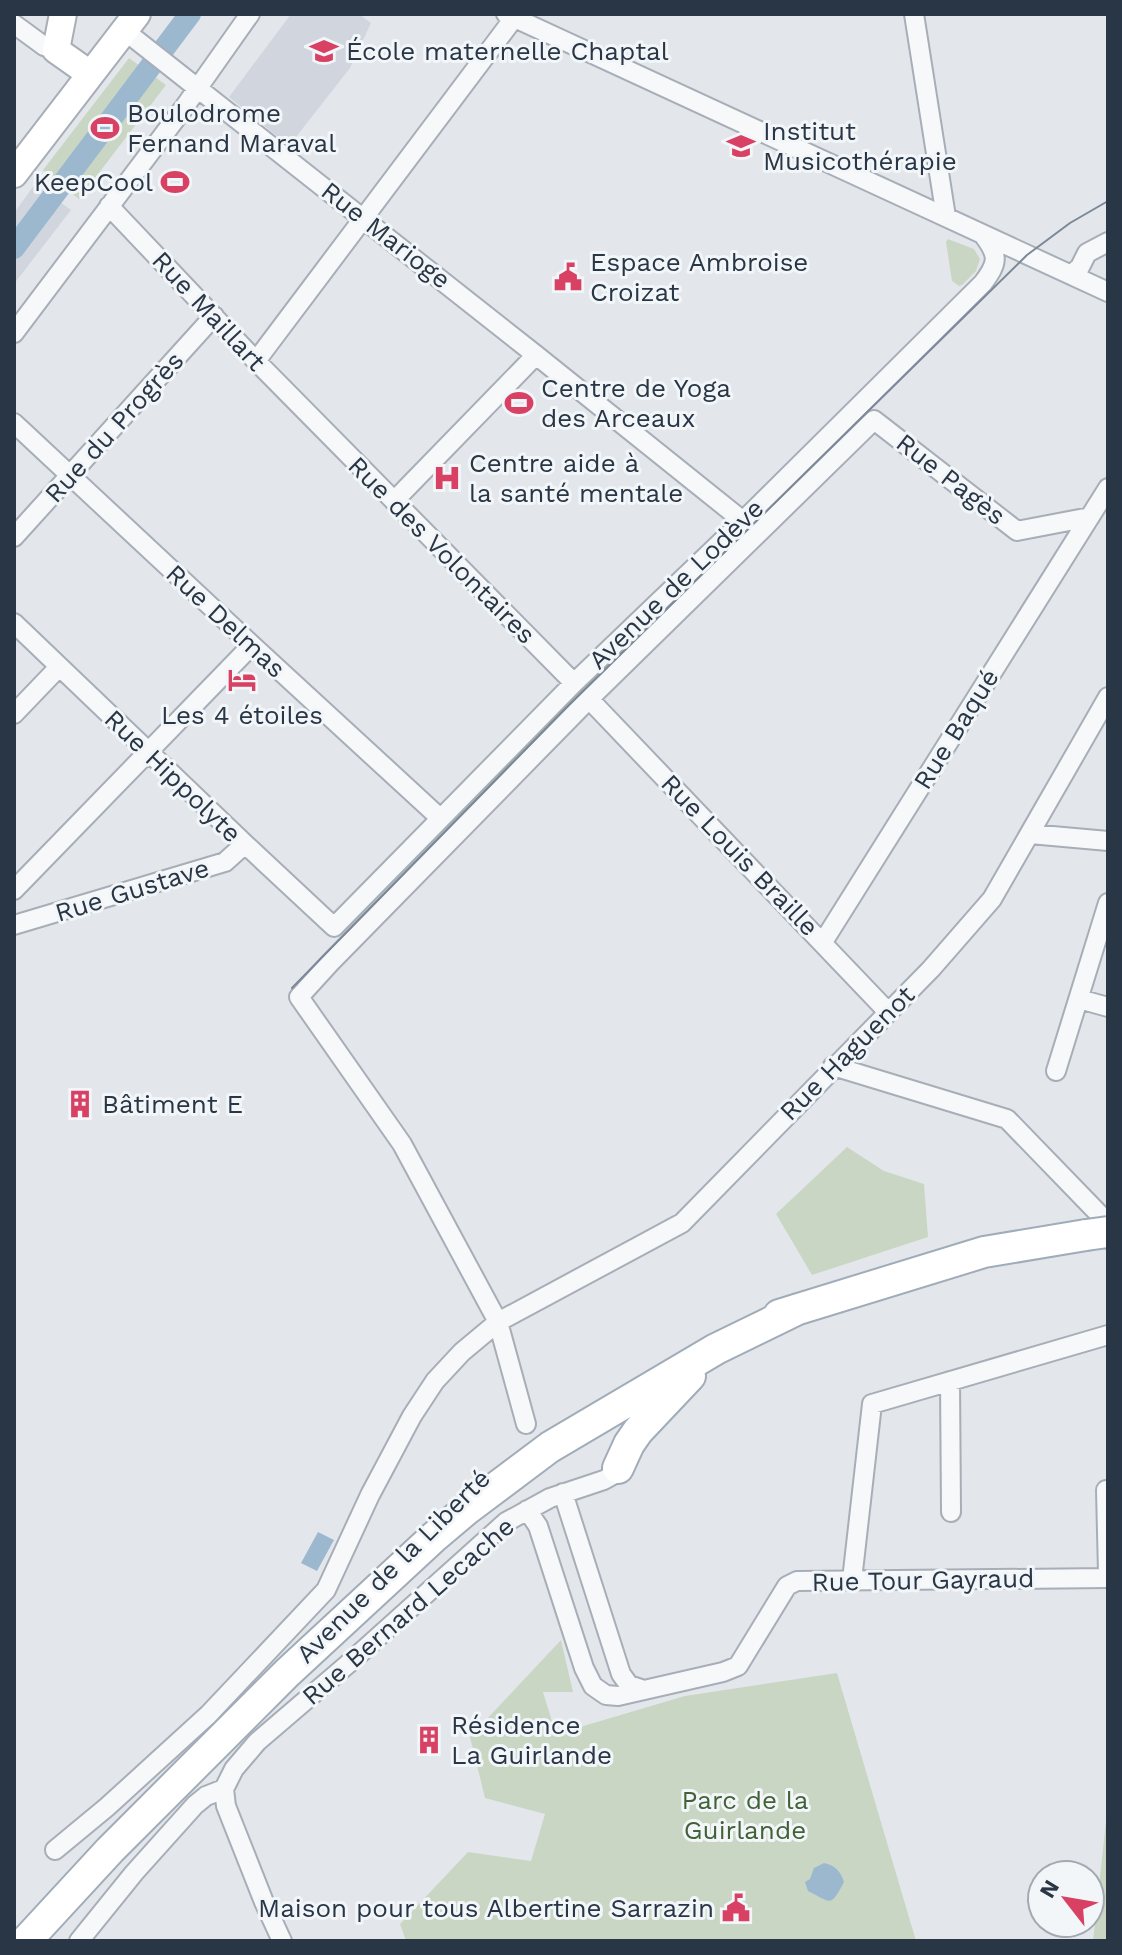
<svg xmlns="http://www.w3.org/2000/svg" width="1122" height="1955" viewBox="0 0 1122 1955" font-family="'Work Sans',sans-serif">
<rect width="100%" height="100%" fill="#e3e7ec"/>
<!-- built -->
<path fill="#d1d6de" d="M 291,14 L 359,14 L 371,23 L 350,68 L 289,146 L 229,97 Z
M 35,184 L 71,210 L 14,284 L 14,213 Z"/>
<!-- green -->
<path fill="#cad6c4" d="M 129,58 L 166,85 L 79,199 L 43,170 Z
M 948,239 L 974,249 L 980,259 L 976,271 L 962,285 L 959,286 L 952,281 L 946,242 Z
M 847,1147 L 884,1171 L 924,1184 L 928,1237 L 812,1275 L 776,1214 Z
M 561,1640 L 573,1692 L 543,1692 L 555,1731 L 580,1727 L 685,1696 L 837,1673 L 916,1941 L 406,1941 L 400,1924 L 468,1852 L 531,1861 L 545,1814 L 485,1798 L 470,1737 Z
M 1107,1812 L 1108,1812 L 1108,1941 L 1093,1941 Z"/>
<!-- water -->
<path fill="#9cb8ce" d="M 318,1532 L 334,1540 L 317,1571 L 301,1563 Z
M 824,1863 C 835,1865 841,1872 844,1882 C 830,1909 831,1902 808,1891 L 805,1882 L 810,1879 L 814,1868 Z"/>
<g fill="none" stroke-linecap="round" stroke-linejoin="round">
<!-- canal -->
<path stroke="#9cb8ce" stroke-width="22" d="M 14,248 L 190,14"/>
<defs>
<path id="street" d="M 506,14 L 1108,292
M 914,14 L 946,217
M 14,24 L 44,46 L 56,50
M 125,31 L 536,355 L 743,521
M 109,206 L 256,361 L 574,683
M 1071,275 L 1080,267 L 1087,253 L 1108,242
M 14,333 L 183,109 L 250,14
M 256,361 L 517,14
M 14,423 L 252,645 L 440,818
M 394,501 L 536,355
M 14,537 L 214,316
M 14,623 L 245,844 L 334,927 L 574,683 L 743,521 L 983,283 C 998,263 999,256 984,236
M 589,699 L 888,1012
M 14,714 L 59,667
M 1030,834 L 1108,841
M 14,890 L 252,645
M 14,925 L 225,862 L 245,844
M 823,942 L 1108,488
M 1079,999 L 1108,1007
M 833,1066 L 1007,1119 L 1101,1216 L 1107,1229 L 1108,1239
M 1056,1071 L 1108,903
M 950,1381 L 951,1512
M 526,1424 L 498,1322 L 402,1144 L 299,997 L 330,963 L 589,699 L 874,420 L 1017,531 L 1090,517
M 1106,1490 L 1108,1573
M 563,1493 L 621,1674 L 629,1685 L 644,1690
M 527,1510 L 538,1526 L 584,1668 L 593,1686 L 606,1695 L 618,1696 L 723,1672 L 738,1666 L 787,1586 L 797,1581 L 1108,1578
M 852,1580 L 872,1404 L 1108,1335
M 55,1850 L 107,1807 L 208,1715 L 326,1590 L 370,1495 L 412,1416 L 435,1381 L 462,1352 L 498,1322 L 682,1223 L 931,969 L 992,899 L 1108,697
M 79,1941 L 134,1873 L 195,1805 L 206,1796 L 224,1789
M 282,1941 L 264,1902 L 226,1806 L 224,1789 L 234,1769 L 257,1742 L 348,1664 L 506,1522 L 550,1498 L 604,1480 L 613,1475 L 618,1468"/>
<path id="secondary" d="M 63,14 L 56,50 L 90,74
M 14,174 L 137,14"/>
<path id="primary" d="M 779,1315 L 984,1252 L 1086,1235
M 618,1468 L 629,1444 L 638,1431 L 690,1376
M 26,1941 L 110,1850 L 287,1673 L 434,1537 L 466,1510 L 550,1447 L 716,1349 L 798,1309"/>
</defs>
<!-- street casing -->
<use href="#street" stroke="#a7aeb7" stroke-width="22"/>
<!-- secondary casing -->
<use href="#secondary" stroke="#a7aeb7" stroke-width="30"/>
<!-- primary casing -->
<use href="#primary" stroke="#a1acb9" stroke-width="34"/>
<!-- street -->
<use href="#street" stroke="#f6f8fa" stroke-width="18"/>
<!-- secondary -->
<use href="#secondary" stroke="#fff" stroke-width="26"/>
<!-- primary -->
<use href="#primary" stroke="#fff" stroke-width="30"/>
<!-- tram -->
<path stroke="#7b8897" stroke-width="2" d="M 292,988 L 566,708 L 1027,255 L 1070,223 L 1108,201"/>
<defs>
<path id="primary-bridge" d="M 1086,1235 L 1108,1232"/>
</defs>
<!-- primary-bridge casing -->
<use href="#primary-bridge" stroke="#a1acb9" stroke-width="34" stroke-linecap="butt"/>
<!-- primary-bridge -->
<use href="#primary-bridge" stroke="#fff" stroke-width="30"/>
</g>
<!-- icons -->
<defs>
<symbol id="school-bare" viewBox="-9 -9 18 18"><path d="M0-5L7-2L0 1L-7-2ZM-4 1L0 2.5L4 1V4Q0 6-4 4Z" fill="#d84163" stroke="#f3f6f9" stroke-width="2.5" paint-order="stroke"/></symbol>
<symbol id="stadium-bare" viewBox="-9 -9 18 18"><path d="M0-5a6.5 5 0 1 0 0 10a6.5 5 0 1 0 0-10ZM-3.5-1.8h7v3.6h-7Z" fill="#d84163" stroke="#f3f6f9" stroke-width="2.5" paint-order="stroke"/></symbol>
<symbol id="university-bare" viewBox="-9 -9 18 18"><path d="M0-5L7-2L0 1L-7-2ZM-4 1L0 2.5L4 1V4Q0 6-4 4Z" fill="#d84163" stroke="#f3f6f9" stroke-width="2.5" paint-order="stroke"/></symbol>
<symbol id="civic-bare" viewBox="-9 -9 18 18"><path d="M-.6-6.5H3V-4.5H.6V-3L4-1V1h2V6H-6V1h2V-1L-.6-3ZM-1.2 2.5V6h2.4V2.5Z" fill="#d84163" stroke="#f3f6f9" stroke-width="2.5" paint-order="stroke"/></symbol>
<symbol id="hospital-bare" viewBox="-9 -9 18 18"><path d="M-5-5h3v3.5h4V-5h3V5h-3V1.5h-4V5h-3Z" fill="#d84163" stroke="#f3f6f9" stroke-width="2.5" paint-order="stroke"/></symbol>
<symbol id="hotel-bare" viewBox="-9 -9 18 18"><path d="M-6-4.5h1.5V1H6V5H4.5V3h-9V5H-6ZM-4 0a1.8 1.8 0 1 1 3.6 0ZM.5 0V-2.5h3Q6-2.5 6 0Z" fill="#d84163" stroke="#f3f6f9" stroke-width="2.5" paint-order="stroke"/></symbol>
<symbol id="building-bare" viewBox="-9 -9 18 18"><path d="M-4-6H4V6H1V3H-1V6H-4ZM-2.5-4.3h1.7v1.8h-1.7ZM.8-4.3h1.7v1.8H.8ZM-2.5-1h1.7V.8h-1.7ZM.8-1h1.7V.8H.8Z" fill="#d84163" stroke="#f3f6f9" stroke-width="2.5" paint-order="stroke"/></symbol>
</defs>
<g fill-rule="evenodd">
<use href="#school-bare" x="304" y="31" width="40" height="40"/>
<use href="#stadium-bare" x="85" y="108" width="40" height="40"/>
<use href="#university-bare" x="721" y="126" width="40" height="40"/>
<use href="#stadium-bare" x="155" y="162" width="40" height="40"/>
<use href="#civic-bare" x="548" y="257" width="40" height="40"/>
<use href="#stadium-bare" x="499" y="383" width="40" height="40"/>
<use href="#hospital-bare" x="427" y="458" width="40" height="40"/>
<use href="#hotel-bare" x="222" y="660" width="40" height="40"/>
<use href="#building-bare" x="60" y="1084" width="40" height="40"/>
<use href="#building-bare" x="409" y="1720" width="40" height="40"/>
<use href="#civic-bare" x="716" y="1888" width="40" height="40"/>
</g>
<g text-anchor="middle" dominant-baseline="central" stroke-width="6" stroke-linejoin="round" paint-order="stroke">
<!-- poi labels -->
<g font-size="26" fill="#293646" stroke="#f3f6f9" text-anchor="start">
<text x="346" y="51">École maternelle Chaptal</text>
<text x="127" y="113">Boulodrome<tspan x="127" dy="30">Fernand Maraval</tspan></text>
<text x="763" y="131">Institut<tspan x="763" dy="30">Musicothérapie</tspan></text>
<text x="153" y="182" text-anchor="end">KeepCool</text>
<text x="590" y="262">Espace Ambroise<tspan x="590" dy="30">Croizat</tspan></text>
<text x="541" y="388">Centre de Yoga<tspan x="541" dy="30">des Arceaux</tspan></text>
<text x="469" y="463">Centre aide à<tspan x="469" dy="30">la santé mentale</tspan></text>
<text x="242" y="715" text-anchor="middle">Les 4 étoiles</text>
<text x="102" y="1104">Bâtiment E</text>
<text x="451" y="1725">Résidence<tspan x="451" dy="30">La Guirlande</tspan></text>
<text x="714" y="1908" text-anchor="end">Maison pour tous Albertine Sarrazin</text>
</g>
<!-- street labels -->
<g font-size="26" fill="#293646" stroke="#f3f6f9">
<text transform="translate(386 235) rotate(38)">Rue Marioge</text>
<text transform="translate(209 311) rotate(47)">Rue Maillart</text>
<text transform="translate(114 427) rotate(-48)">Rue du Progrès</text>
<text transform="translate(951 479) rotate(38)">Rue Pagès</text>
<text transform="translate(442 550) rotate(45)">Rue des Volontaires</text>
<text transform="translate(676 584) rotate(-44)">Avenue de Lodève</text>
<text transform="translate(226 621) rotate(43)">Rue Delmas</text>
<text transform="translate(956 729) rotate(-58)">Rue Baqué</text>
<text transform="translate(173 776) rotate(44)">Rue Hippolyte</text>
<text transform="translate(740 855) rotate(46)">Rue Louis Braille</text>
<text transform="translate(132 890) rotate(-17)">Rue Gustave</text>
<text transform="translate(847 1053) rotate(-45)">Rue Haguenot</text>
<text transform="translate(393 1566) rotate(-45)">Avenue de la Liberté</text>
<text transform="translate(923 1580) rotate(-1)">Rue Tour Gayraud</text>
<text transform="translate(408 1611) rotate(-41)">Rue Bernard Lecache</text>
</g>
<!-- park labels -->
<g font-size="26" fill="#416236" stroke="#f3f6f9">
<text x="745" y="1800">Parc de la<tspan x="745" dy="30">Guirlande</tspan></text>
</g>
</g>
<!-- border -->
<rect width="1122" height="1955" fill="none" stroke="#293646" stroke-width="32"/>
<!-- north arrow -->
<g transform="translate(1066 1899) rotate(301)"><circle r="38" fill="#f3f6f9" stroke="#a2a9b1" stroke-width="2"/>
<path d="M0-6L14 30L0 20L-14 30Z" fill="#d84163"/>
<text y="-12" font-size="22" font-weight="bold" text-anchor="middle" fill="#293646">N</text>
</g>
</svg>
